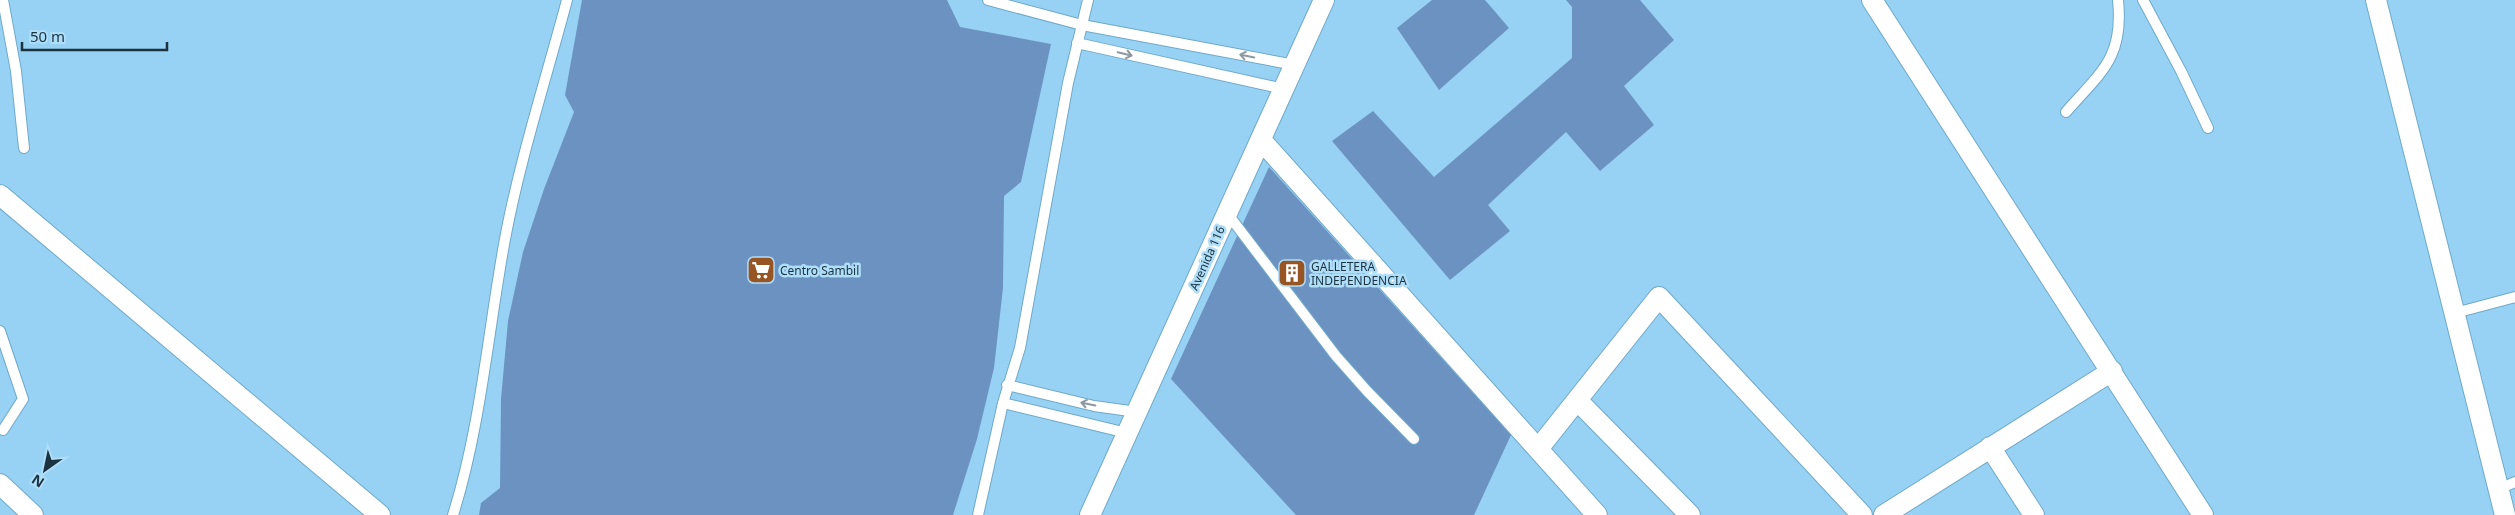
<svg xmlns="http://www.w3.org/2000/svg" width="2515" height="515" viewBox="0 0 2515 515" font-family="'Noto Sans',sans-serif">
<rect width="100%" height="100%" fill="#97d2f4"/>
<!-- building -->
<path fill="#6c92c1" d="M 582,0 L 947,0 L 960,27 L 1051,44 L 1021,182 L 1004,196 L 1003,288 L 994,368 L 977,439 L 953,515 L 479,515 L 481,503 L 500,488 L 501,399 L 508,321 L 523,252 L 544,189 L 574,112 L 565,95 Z
M 1432,0 L 1485,0 L 1509,28 L 1439,90 L 1397,28 Z
M 1566,0 L 1640,0 L 1674,40 L 1624,86 L 1654,125 L 1600,171 L 1566,132 L 1488,205 L 1510,231 L 1450,280 L 1332,141 L 1373,111 L 1434,177 L 1572,58 L 1572,7 Z
M 1269,167 L 1511,435 L 1474,515 L 1296,515 L 1171,379 Z"/>
<g fill="none" stroke-linecap="round" stroke-linejoin="round">
<defs>
<path id="service" d="M 3,0 L 16,71 L 24,148
M 1088,0 L 1082,25 L 1295,65
M 2143,0 L 2181,71 L 2208,128
M 1077,43 L 1284,89
M 2066,112 C 2101,72 2124,58 2118,0
M 1227,213 L 1336,356 L 1367,391 L 1414,439
M 2455,313 L 2515,297
M 0,331 L 23,399 L 3,430
M 1007,385 L 1094,406 L 1137,412
M 1003,403 L 1127,433
M 2499,489 L 2515,482
M 453,515 C 481,426 488,331 505,239 C 520,159 546,79 567,0
M 978,515 L 1003,403 L 1020,348 L 1068,83 L 1082,25 L 988,0"/>
<path id="minor" d="M 1872,0 L 2203,515
M 2376,0 L 2505,515
M 1261,140 L 1597,515
M 0,195 L 380,515
M 1577,400 L 1690,515
M 1990,447 L 2034,515
M 1538,449 L 1659,297 L 1862,515
M 0,484 L 33,515
M 1090,515 L 1324,0
M 1884,515 L 2112,371"/>
</defs>
<!-- service casing -->
<use href="#service" stroke="#6ea9c9" stroke-width="12"/>
<!-- minor casing -->
<use href="#minor" stroke="#6ea9c9" stroke-width="22"/>
<!-- service -->
<use href="#service" stroke="#fff" stroke-width="10"/>
<!-- minor -->
<use href="#minor" stroke="#fff" stroke-width="20"/>
</g>
<!-- one-way arrows -->
<defs><path id="oneway-shaft" d="M-6 0H5M1.5-3L5.5 0L1.5 3" fill="none" stroke-width="1.6" stroke-linecap="round" stroke-linejoin="round" transform="scale(1.25)"/></defs>
<g stroke="#8d99a0">
<use href="#oneway-shaft" transform="translate(1125 54) rotate(13)"/>
<use href="#oneway-shaft" transform="translate(1247 56) rotate(-169)"/>
<use href="#oneway-shaft" transform="translate(1088 404) rotate(-168)"/>
</g>
<!-- icons -->
<defs>
<symbol id="supermarket-square" viewBox="-11 -11 22 22"><rect x="-9" y="-9" width="18" height="18" rx="4" fill="#985524" stroke="#afdef9"/><path d="M-6-5.5h2.5l.6 2H6L4.5 2H-2.5L-4.4-4H-6ZM-1.5 3.2a1.3 1.3 0 1 0 .1 0ZM3 3.2a1.3 1.3 0 1 0 .1 0Z" fill="#fff"/></symbol>
<symbol id="building-square" viewBox="-11 -11 22 22"><rect x="-9" y="-9" width="18" height="18" rx="4" fill="#985524" stroke="#afdef9"/><path d="M-4-6H4V6H1V3H-1V6H-4ZM-2.5-4.3h1.7v1.8h-1.7ZM.8-4.3h1.7v1.8H.8ZM-2.5-1h1.7V.8h-1.7ZM.8-1h1.7V.8H.8Z" fill="#fff"/></symbol>
</defs>
<g fill-rule="evenodd">
<use href="#supermarket-square" x="745" y="254" width="32" height="32"/>
<use href="#building-square" x="1276" y="257" width="32" height="32"/>
</g>
<g text-anchor="middle" dominant-baseline="central" stroke-width="5" stroke-linejoin="round" paint-order="stroke">
<!-- street labels -->
<g font-size="12" fill="#1b3341" stroke="#afdef9">
<text transform="translate(1207 258) rotate(-66)">Avenida 116</text>
</g>
<!-- poi labels -->
<g font-size="12" fill="#1b3341" stroke="#afdef9" text-anchor="start">
<text x="1311" y="266">GALLETERA<tspan x="1311" dy="14">INDEPENDENCIA</tspan></text>
<text x="780" y="270">Centro Sambil</text>
</g>
</g>
<!-- north arrow -->
<g transform="translate(45 470) rotate(213)" stroke="#afdef9" stroke-width="4" paint-order="stroke">
<path d="M0-4L9 19L0 12L-9 19Z" fill="#1b3341"/>
<text y="-8" font-size="14" font-weight="bold" text-anchor="middle" fill="#1b3341">N</text>
</g>
<!-- scale -->
<path d="M22 42v8h145v-8" fill="none" stroke="#1b3341" stroke-width="2.5"/>
<text x="30" y="42" font-size="15" fill="#1b3341" stroke="#afdef9" stroke-width="4" paint-order="stroke">50 m</text>
</svg>
